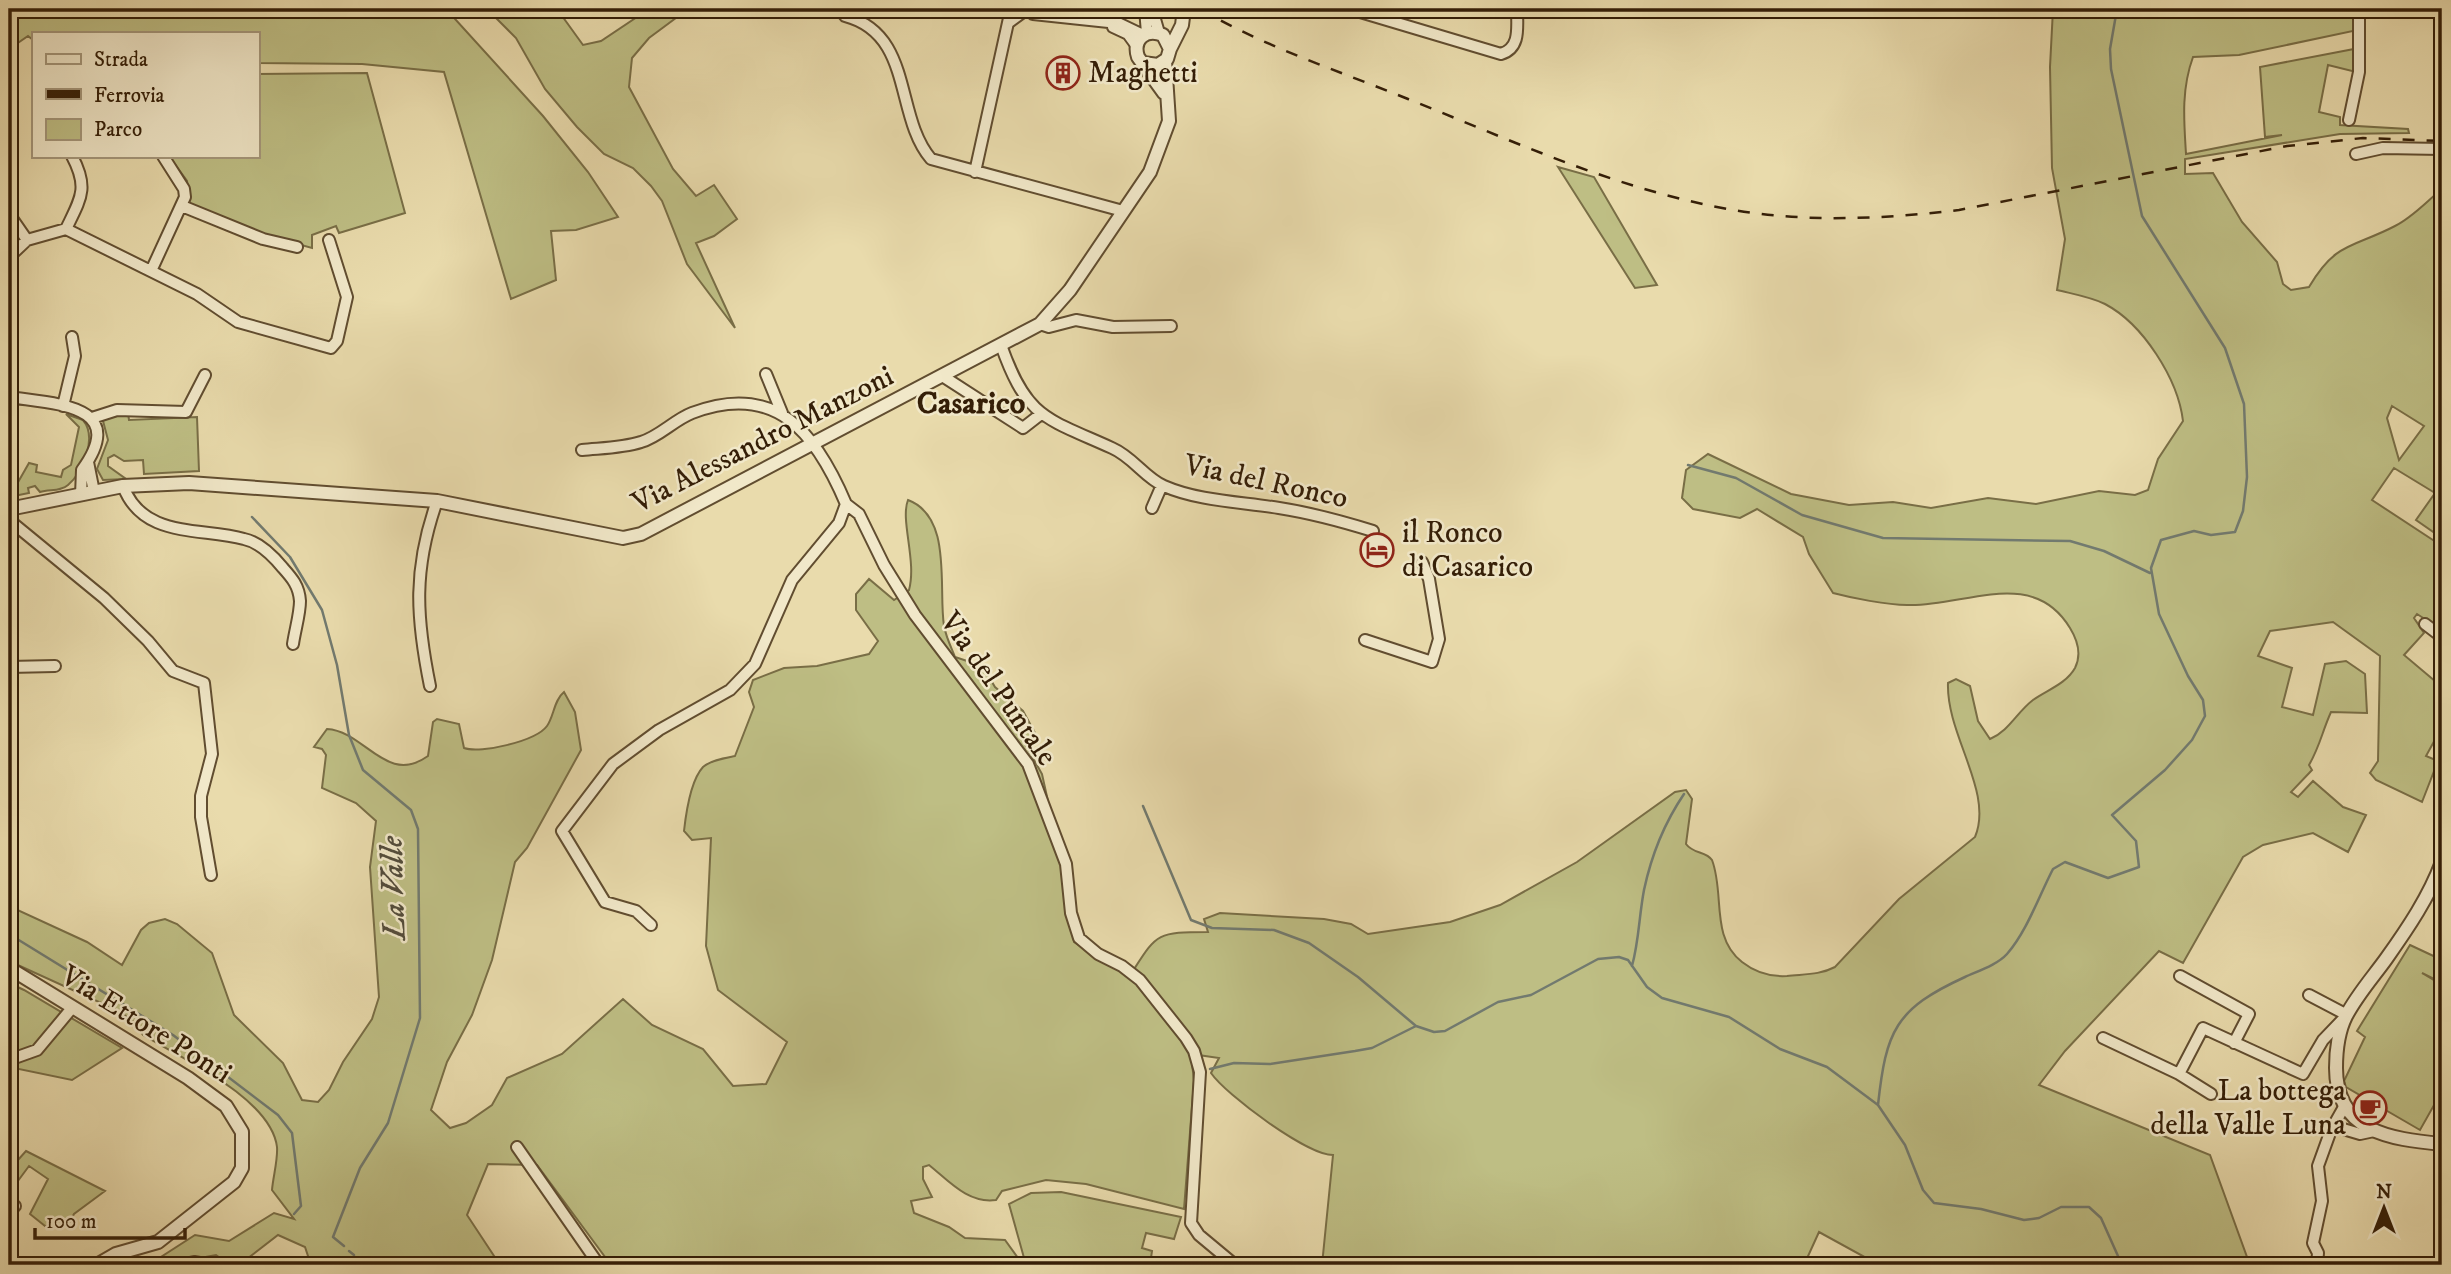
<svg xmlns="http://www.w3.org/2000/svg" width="2451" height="1274" viewBox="0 0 2451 1274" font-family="'IM FELL DW Pica',serif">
<rect width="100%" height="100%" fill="#e9dbac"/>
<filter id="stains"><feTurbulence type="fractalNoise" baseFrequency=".00286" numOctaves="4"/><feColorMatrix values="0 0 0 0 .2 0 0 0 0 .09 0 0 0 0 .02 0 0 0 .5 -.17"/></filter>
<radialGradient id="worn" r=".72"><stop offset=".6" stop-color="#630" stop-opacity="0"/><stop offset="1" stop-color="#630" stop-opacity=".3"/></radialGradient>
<!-- green -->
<path fill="#bebe84" stroke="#796e46" stroke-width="2" fill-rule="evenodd" d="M 9,9 L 446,9 L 543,116 L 588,172 L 618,217 L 576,230 L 551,231 L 556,280 L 511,299 L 444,72 L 362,64 L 257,63 L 257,33 L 33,33 L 33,40 L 28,36 L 9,49 Z
M 487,9 L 557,9 L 583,45 L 601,41 L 649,9 L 688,9 L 649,38 L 632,58 L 629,87 L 673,169 L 696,196 L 714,185 L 737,219 L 714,236 L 696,243 L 735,328 L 687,264 L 662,201 L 651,186 L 633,168 L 604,154 L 577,127 L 545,89 L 516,38 Z
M 2053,9 L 2355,9 L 2353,31 L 2239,55 L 2193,57 C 2181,90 2184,121 2186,154 L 2282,135 L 2265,137 L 2260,67 L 2354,49 L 2356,72 L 2328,65 L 2319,112 L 2340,117 L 2340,125 L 2408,129 L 2409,133 L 2340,134 L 2185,159 L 2185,174 L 2213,173 L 2242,222 L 2277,262 L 2283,284 L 2291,290 L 2309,287 C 2336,241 2353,248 2395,226 C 2413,217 2427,201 2442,189 L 2442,538 L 2416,520 L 2435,493 L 2394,468 L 2372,500 L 2442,546 L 2442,630 L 2417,614 L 2414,618 L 2424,633 L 2404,655 L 2442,687 L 2442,738 L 2437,736 L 2426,756 L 2438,761 L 2422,802 L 2376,780 L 2370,773 L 2378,761 L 2380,656 L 2333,622 L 2270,631 L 2258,656 L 2292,668 L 2282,707 L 2313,715 L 2325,664 L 2346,661 L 2365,674 L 2367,713 L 2331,712 C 2322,732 2320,746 2309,765 L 2312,770 L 2291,792 L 2298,797 L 2313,781 L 2343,807 L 2366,815 L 2348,852 L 2313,833 L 2263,845 L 2243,857 L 2183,963 L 2159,951 L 2065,1051 L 2039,1085 L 2210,1155 L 2247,1257 L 2247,1265 L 1879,1265 L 1819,1232 L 1804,1265 L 1322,1265 L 1333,1155 C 1307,1155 1226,1095 1211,1073 L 1219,1058 L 1191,1054 L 1194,1081 L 1184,1209 L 1086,1184 L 1046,1180 L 1002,1191 L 996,1200 C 968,1204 949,1181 929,1165 L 923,1167 L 923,1179 L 932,1197 L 911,1201 L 914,1213 L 949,1227 L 965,1238 L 1005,1240 L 1023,1265 L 611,1265 L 537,1165 L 488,1164 L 467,1215 L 500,1265 L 311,1265 L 305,1247 L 278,1235 L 239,1265 L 230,1265 L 216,1255 L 162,1265 L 137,1265 L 138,1263 L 153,1262 L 195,1235 L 229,1241 L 274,1213 L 294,1219 L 272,1190 C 273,1177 278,1160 277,1147 C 271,1098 181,1058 143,1035 L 135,1023 L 119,1011 L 9,961 L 9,906 L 87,942 L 122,965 L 141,930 L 149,923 L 165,919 L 177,924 L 212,953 L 234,1015 L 283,1063 L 302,1100 L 318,1102 L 329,1090 L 343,1062 L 372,1019 L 379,997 L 370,867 L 376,821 L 356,803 L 322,788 L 326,755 L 322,749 L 314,747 L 327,729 C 365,731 386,786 428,756 L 433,722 L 437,719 L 459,724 L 464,748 C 481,754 536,741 547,726 C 554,716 554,700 564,692 L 575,712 L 581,750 L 527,848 L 515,862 L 492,960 L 472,1015 L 447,1062 L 431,1110 L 450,1128 L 466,1123 L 492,1105 L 507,1078 L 562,1054 L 623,999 L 652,1025 L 703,1049 L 733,1086 L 766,1084 L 787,1042 L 718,990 L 706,946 L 711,838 L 692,840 L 684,831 C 686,813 690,781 703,767 C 711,760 725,758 735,756 L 754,707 L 749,692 L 753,680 L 784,668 L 817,666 L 869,654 L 878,641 L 856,610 L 856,594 L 869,579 L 894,600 L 909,590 C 917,561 900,520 908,500 C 953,517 938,588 944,626 C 946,637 951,647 955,657 L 976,664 L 986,672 L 995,687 L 1023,711 L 1035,733 L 1024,742 L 1042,774 L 1071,905 L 1074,942 L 1129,977 C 1157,934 1154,932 1208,932 L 1204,919 L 1220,913 L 1324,919 L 1351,924 L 1368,934 L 1450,922 L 1500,905 L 1577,862 L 1675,792 L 1686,790 L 1692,799 L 1686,844 C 1693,854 1706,851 1712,860 C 1725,894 1710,937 1742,962 C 1756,973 1770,977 1787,976 C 1804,974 1820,975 1835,967 L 1899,899 L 1975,837 C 1994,792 1946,735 1948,683 L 1956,679 L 1970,686 L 1978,721 L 1990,739 C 2009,731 2017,712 2033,700 C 2047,690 2066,684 2075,668 C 2082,654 2078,641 2070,628 C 2032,565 1962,608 1907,605 C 1887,605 1852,598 1833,593 L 1809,554 L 1803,537 L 1757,509 L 1740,518 L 1693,509 L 1682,498 L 1686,470 L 1708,454 L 1791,494 L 1849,505 L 1893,502 L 1931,508 L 1988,498 L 2036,504 L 2099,491 L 2135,495 L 2148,490 L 2158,459 L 2183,421 C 2178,379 2143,324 2105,304 C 2091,297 2073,294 2057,290 L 2065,239 L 2052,168 L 2050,67 ZM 2392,406 L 2424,426 L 2399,460 L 2387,418 Z
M 367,73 L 405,213 L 339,233 L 336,226 L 312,235 L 312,248 L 272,237 L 190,206 L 187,181 L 169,156 L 257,156 L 257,74 Z
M 1558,167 L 1594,177 L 1657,285 L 1635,288 Z
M 128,413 L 129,420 L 197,417 L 199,471 L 144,474 L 143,460 L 124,461 L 114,455 L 108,458 L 108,466 L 126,479 L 103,480 L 97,469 L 108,440 L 102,417 Z
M 66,414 L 83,420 C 98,438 82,473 68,485 C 60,492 50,489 40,492 L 35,486 L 28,488 L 29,493 L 9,497 L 9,488 L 17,484 L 29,463 L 37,465 L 36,472 L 61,477 L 63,470 L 71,465 L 79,427 Z
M 2410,945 L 2442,960 L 2442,983 L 2422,973 L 2442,985 L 2442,1100 L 2438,1098 L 2420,1130 L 2346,1087 L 2344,1081 L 2365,1037 L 2357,1031 Z
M 9,983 L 24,990 L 122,1048 L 72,1080 L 9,1067 Z
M 26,1151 L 105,1191 L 74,1214 L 68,1225 L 45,1226 L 30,1214 L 48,1179 L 29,1166 L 9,1193 L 9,1170 Z
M 1061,1192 L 1181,1217 L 1174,1239 L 1146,1233 L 1142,1248 L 1152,1251 L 1150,1265 L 1026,1265 L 1009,1204 L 1031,1193 Z"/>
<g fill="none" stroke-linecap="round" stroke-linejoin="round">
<!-- stream -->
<path stroke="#727a6f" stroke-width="2.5" d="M 1688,465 L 1736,478 L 1802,515 L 1883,538 L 2070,541 L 2104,551 L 2150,573
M 252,517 L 290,557 L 322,610 L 337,665 L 349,735 L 363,770 L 411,810 L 418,829 L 420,1018 L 388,1123 L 360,1168 L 333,1237 L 344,1246
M 1143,806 L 1191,920 L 1212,928 L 1274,930 L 1309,943 L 1358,977 L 1416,1026 L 1434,1032 L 1445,1031 L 1498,1002 L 1531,995 L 1598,959 L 1619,957 L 1628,960 L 1647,987 L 1662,998 L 1729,1017 L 1780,1049 L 1827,1067 L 1878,1105 L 1905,1145 L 1923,1190 L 1934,1203 L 1981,1209 L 2024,1220 L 2039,1218 L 2061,1207 L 2089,1207 L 2101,1218 L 2122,1265
M 9,934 L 173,1035 L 278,1115 L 292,1133 L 301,1206 L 294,1214
M 1632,966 C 1639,941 1639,916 1644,890 C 1651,857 1665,822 1684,794
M 1210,1069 L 1234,1063 L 1270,1064 L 1355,1051 L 1372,1048 L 1416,1026
M 1878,1105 C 1886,1031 1895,1009 1965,977 C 1978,971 1997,965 2007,954 C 2027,931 2039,896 2053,869 L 2065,862 L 2108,878 L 2139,867 L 2136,841 L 2112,815 L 2165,770 L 2192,740 L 2205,716 L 2203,700 L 2188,676 L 2159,614 L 2151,568 L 2161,540 L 2194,531 L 2211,535 L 2235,532 L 2243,511 L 2247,477 L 2244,404 L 2225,348 L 2142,216 L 2111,69 L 2110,49 L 2117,9
M 349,1251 L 354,1255 L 352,1265"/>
<defs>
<path id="minor" d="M 841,9 L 845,16 C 914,34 894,116 931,159 L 1123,211
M 1145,9 L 1147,33
M 1152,9 L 1159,33
M 1350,9 L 1501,54 C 1521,48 1517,27 1517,9
M 1033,14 L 1118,23 L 1143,35
M 1008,23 L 1027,9
M 1113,27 L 1128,34 L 1136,45
M 2349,120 L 2359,72 L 2359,9
M 2356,154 L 2383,148 L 2442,149
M 975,172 L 1011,9
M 182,206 L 263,239 L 297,247
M 9,214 L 27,240
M 66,229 C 81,198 89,188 72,156
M 9,257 L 27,240 L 66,229 L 197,294 L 238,322 L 331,348 L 337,341 L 347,297 L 329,240
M 151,271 L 185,197 L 184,189 L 163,156
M 1040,324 L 1049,327 L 1076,320 L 1113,327 L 1171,326
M 1001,345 C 1027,419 1046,418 1112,448 C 1133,457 1145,478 1164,486 C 1198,501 1242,502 1279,508 C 1311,513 1341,521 1373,531
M 766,374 L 782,413
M 944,377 L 1023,428 L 1041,414
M 9,397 C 54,404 130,404 82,470 L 81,495
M 63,406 L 75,356 L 72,337
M 92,418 L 117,410 L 186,412 L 205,375
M 582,450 C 601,448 622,448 641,442 C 659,437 674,420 692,413 C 776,381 816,433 846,504 L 839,523 L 792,580 L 755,664 L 730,690 L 659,730 L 613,764 L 562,831 L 605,902 L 636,911 L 651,925
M 88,462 L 94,492
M 123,486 C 143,539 200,527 244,539 C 259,542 274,557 283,568 C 292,578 299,586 300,601 C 300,614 295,630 293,644
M 846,504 L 859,514 L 884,565 L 915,615 L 1028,764 L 1066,864 L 1071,913 L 1079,938 L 1098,954 L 1122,966 L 1140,980 L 1186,1038 L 1194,1051 L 1200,1072 L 1191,1223 L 1199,1235 L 1235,1265
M 1152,508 L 1162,485
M 9,520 L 104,598 L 148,641 L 173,671 L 204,683 L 212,754 L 201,796 L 201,817 L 211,875
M 2425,624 L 2442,637
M 1365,640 L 1432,662 L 1439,639 L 1429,579 L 1422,562
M 9,667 L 55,666
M 430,686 C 416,617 413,569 437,501
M 2180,976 L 2249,1014 L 2234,1043
M 2103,1038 L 2179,1074 L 2203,1028 L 2303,1074 L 2323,1040 L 2347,1015 L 2309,995
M 9,1060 L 37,1050 L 72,1008
M 2179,1074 L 2211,1094
M 2333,1126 L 2360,1134 L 2374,1131
M 517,1147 L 599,1265
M 9,1212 L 15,1206
M 116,1254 L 126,1265
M 180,1265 L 194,1262 L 211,1265
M 2317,1265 L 2318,1253 L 2313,1243 L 2322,1201 L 2318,1166 L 2331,1130 L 2344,1107"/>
<path id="tertiary" d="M 1170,49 L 1182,25 L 1184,9
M 1143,63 L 1158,65 L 1167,59 L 1170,49 L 1163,35 C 1146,28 1132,39 1138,57 L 1164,93
M 9,509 L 123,486 L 189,483 L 437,501 L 623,538 L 641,534 L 1040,324 L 1070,290 L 1150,172 L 1169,121 L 1165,61
M 2442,862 C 2429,897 2408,928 2386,959 C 2373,977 2357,995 2346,1016 C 2338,1032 2336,1050 2336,1068 C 2336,1132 2390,1139 2442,1144
M 9,968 L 188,1078 L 226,1106 L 242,1132 L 242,1168 L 234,1182 L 158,1242 L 116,1254 L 97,1265"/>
</defs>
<!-- minor casing -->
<use href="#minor" stroke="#614d30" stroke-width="14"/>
<!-- tertiary casing -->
<use href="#tertiary" stroke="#614d30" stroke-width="16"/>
<!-- minor -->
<use href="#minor" stroke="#f1e8c9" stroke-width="10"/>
<!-- tertiary -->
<use href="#tertiary" stroke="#f1e8c9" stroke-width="12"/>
<!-- rail -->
<path stroke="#341e07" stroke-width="2.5" stroke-dasharray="12 12" stroke-linecap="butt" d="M 1200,9 C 1265,47 1339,71 1408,99 C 1513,141 1616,189 1728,209 C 1804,223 1883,219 1959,210 L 2287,146 L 2363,138 L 2442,141"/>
</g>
<!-- icons -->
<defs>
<symbol id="building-ring" viewBox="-11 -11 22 22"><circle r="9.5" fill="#f1e8c9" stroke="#8f2418" stroke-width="1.5"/><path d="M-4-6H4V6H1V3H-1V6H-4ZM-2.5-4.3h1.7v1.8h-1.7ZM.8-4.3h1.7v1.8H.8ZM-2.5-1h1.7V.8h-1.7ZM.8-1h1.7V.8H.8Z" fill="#8f2418"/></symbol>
<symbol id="hotel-ring" viewBox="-11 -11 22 22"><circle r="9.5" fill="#f1e8c9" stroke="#8f2418" stroke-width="1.5"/><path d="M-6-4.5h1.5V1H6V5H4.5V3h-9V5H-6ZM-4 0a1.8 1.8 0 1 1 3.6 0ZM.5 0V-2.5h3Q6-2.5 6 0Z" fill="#8f2418"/></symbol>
<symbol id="cafe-ring" viewBox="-11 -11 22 22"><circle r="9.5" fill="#f1e8c9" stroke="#8f2418" stroke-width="1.5"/><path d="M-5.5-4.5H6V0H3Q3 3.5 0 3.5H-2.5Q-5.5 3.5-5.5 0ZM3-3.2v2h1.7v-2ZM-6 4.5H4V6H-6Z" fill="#8f2418"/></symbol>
</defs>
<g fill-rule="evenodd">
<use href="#building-ring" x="1044" y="54" width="38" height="38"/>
<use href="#hotel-ring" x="1358" y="531" width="38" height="38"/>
<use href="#cafe-ring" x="2351" y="1089" width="38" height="38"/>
</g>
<g text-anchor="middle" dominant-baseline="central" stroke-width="5" stroke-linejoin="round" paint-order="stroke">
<!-- poi labels -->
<g font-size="30" fill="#341e07" stroke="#f1e8c9" text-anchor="start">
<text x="1088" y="73">Maghetti</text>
<text x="1402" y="533">il Ronco<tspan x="1402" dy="34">di Casarico</tspan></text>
<text x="2346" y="1091" text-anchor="end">La bottega<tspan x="2346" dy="34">della Valle Luna</tspan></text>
</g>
<!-- street labels -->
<g font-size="30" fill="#341e07" stroke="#f1e8c9">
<text transform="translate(763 440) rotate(-27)">Via Alessandro Manzoni</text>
<text transform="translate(1266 482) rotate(12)">Via del Ronco</text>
<text transform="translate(998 689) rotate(55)">Via del Puntale</text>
<text transform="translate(146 1025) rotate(32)">Via Ettore Ponti</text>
</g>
<!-- neighbourhood labels -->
<g font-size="32" font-weight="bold" fill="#341e07" stroke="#f1e8c9">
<text x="971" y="404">Casarico</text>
</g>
<!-- water labels -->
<g font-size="32" font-style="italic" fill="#534c3b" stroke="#f1e8c9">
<text transform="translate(394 888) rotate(-92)">La Valle</text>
</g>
</g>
<!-- margin -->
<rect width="2451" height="1274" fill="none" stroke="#e9dbac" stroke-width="35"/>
<rect x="10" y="10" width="2430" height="1253" fill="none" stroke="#341e07" stroke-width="3.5"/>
<rect x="18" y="18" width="2416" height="1239" fill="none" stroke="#341e07" stroke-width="2"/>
<!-- legend -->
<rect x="32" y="32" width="228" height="126" fill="#f1e8c9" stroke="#a5977b" stroke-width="2"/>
<rect x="46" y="54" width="35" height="10" fill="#f1e8c9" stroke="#a5977b" stroke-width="2"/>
<text x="94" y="66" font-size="21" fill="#341e07">Strada</text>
<rect x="46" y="89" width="35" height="10" fill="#341e07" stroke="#a5977b" stroke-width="2"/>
<text x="94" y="102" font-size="21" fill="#341e07">Ferrovia</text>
<rect x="46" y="119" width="35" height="21" fill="#bebe84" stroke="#a5977b" stroke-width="2"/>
<text x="94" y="136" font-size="21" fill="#341e07">Parco</text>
<!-- north arrow -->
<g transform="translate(2384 1208)" stroke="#f1e8c9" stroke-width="5" paint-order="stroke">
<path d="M0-5L12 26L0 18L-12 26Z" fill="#341e07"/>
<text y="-10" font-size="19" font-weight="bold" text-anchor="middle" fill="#341e07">N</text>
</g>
<!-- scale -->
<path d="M35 1228v10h150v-10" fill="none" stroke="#341e07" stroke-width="3.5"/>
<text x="46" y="1228" font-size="21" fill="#341e07" stroke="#f1e8c9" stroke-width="5" paint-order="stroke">100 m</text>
<rect width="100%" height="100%" filter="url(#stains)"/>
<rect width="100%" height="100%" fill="url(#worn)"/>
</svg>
